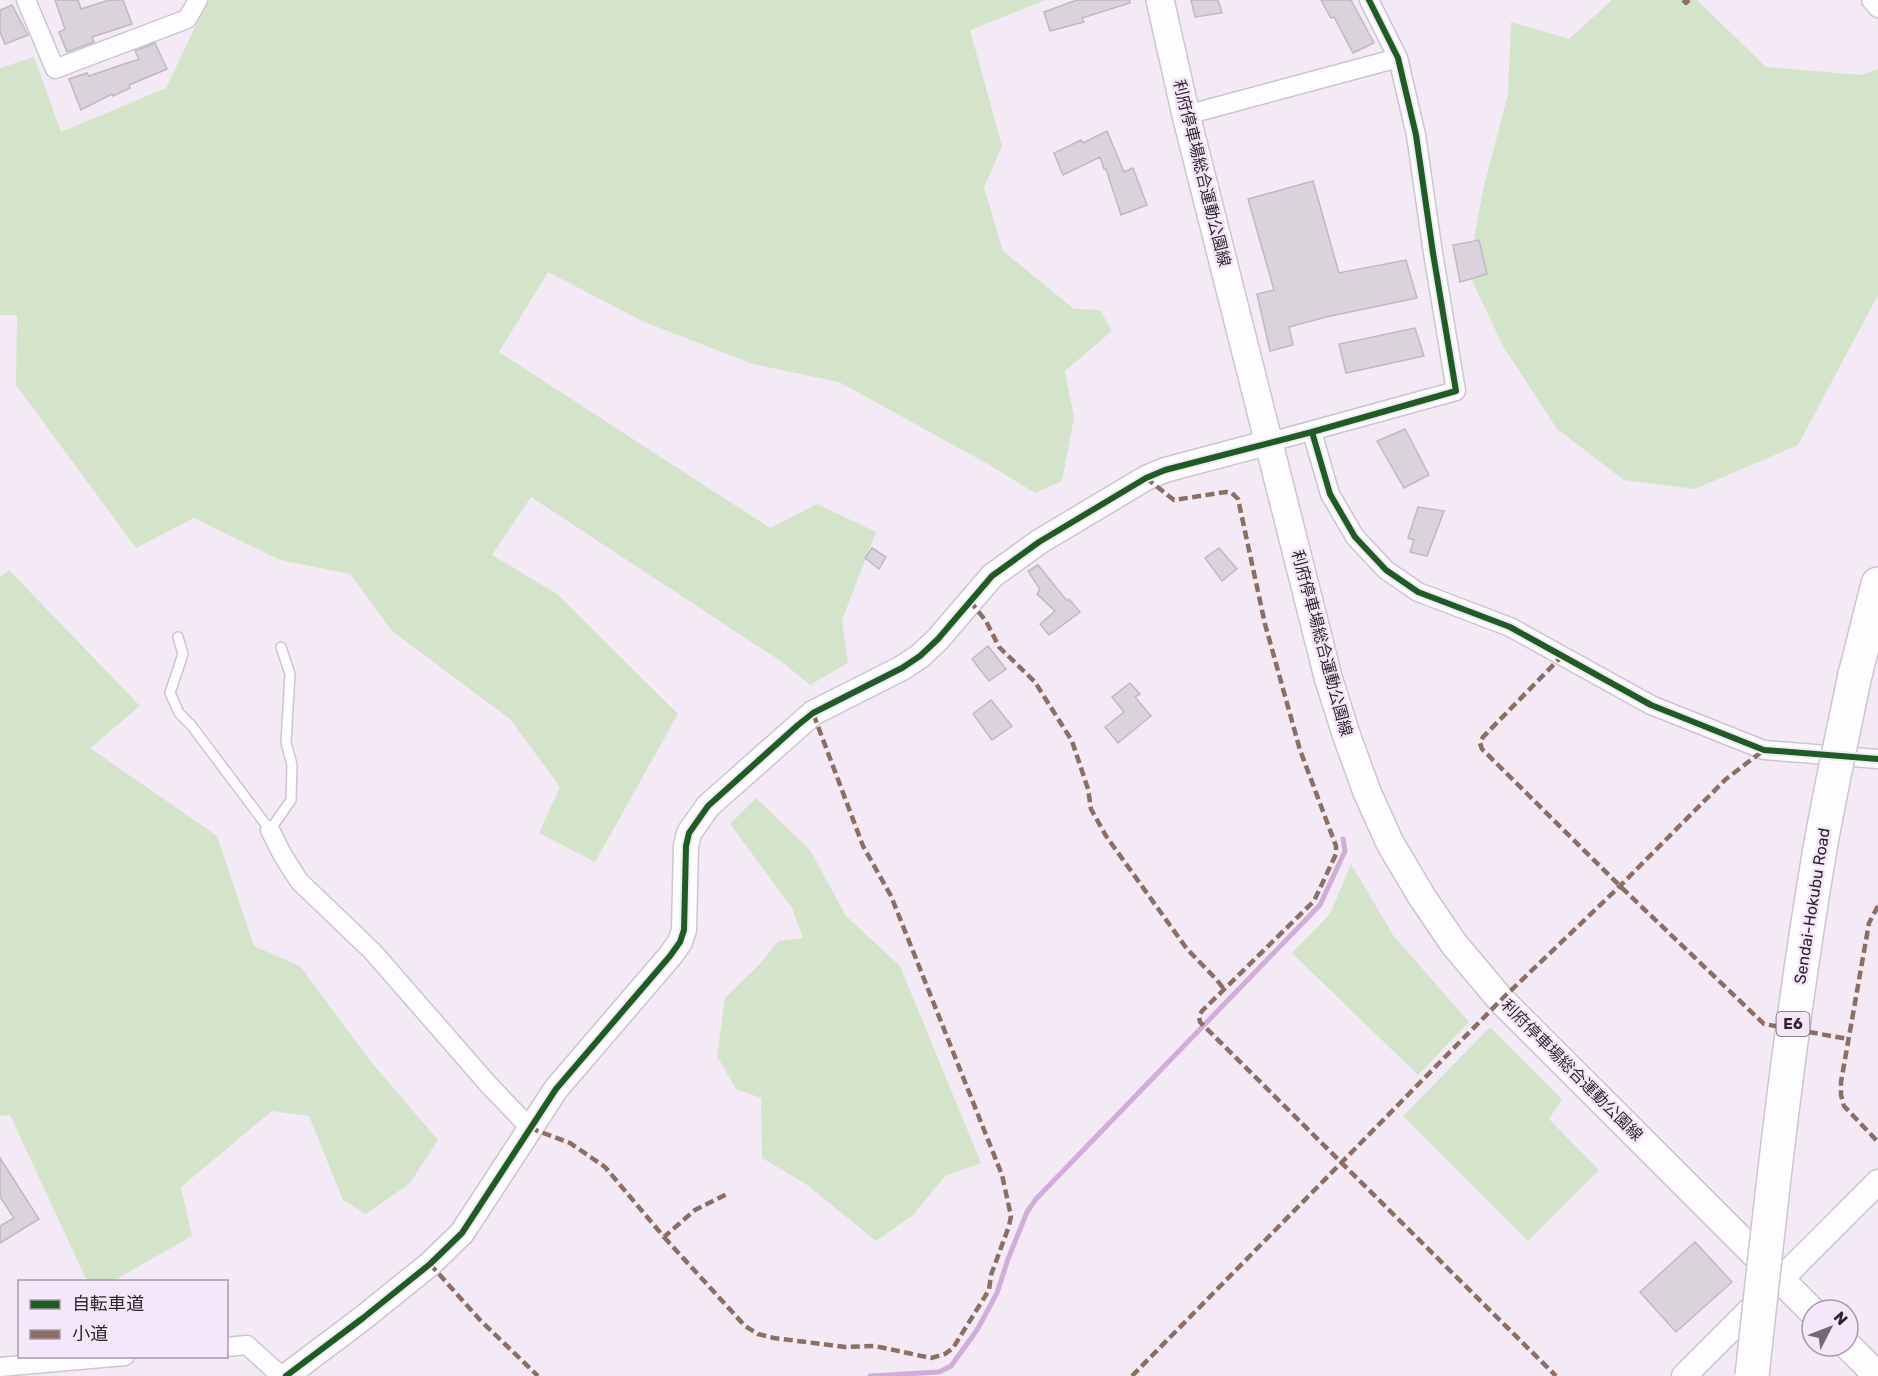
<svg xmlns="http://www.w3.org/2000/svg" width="1878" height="1376" viewBox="0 0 1878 1376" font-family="Rubik,'Noto Sans JP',sans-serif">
<rect width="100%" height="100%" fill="#f3eaf5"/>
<!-- green -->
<path fill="#d4e4cb" d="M 208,0 L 1046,0 L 970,30 L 1002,146 L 984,187 L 1003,251 L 1074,309 L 1100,310 L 1112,331 L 1065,371 L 1074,418 L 1062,481 L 1035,493 L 986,463 L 839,382 L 753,364 L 644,322 L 548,272 L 499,352 L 770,528 L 817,504 L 876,532 L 842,620 L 848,663 L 810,685 L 782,662 L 531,497 L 492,555 L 557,594 L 678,714 L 595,862 L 539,833 L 560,787 L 510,719 L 392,631 L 350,574 L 280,560 L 194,518 L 136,548 L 16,385 L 17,315 L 0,315 L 0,68 L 34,57 L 61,132 L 166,88 Z
M 1612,0 L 1697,0 L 1766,67 L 1861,75 L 1878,69 L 1878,295 L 1798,445 L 1695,489 L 1624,480 L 1557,429 L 1503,346 L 1468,272 L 1483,190 L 1508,94 L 1511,22 L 1569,39 Z
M 9,570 L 140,706 L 90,748 L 217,836 L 254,946 L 300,966 L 371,1062 L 438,1140 L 410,1183 L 366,1214 L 343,1200 L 309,1116 L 272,1111 L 181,1187 L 192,1236 L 113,1281 L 87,1281 L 10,1115 L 0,1116 L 0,577 Z
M 756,798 L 810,850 L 846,916 L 900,966 L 981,1163 L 945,1176 L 913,1215 L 876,1241 L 806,1184 L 762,1158 L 761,1098 L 736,1089 L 717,1056 L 725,998 L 761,963 L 778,941 L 803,938 L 792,908 L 730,824 Z
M 1351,864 L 1393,935 L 1469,1022 L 1418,1075 L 1292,953 L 1330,914 Z
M 1490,1027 L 1562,1099 L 1549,1119 L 1599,1170 L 1528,1241 L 1403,1116 Z"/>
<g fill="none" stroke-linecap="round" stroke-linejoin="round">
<!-- stream -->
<path stroke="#d1aed8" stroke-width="5" d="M 870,1376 L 939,1372 L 951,1366 L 977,1330 L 997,1293 L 1008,1259 L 1027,1212 L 1036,1199 L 1320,905 L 1345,851 L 1343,839"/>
</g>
<!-- building -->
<path fill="#dad3dc" stroke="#bfb8c1" stroke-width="1.5" d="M 55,0 L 78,0 L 81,9 L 109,0 L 123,0 L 132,24 L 92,37 L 94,42 L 67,52 L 59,32 L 65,29 Z
M 1077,0 L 1130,0 L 1130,3 L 1082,18 L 1084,22 L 1050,31 L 1044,12 Z
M 1191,0 L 1218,0 L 1222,13 L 1195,17 Z
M 1321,0 L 1351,0 L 1374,43 L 1353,53 L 1334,17 L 1331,18 Z
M 12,5 L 28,35 L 5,44 L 0,32 L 0,10 Z
M 155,43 L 167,69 L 129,85 L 130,88 L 113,96 L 112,94 L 81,110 L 69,79 L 87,73 L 89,76 L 139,59 L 135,51 Z
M 1107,131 L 1124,172 L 1133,168 L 1147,205 L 1121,215 L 1106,169 L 1104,169 L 1100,157 L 1063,175 L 1054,153 L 1081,140 L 1083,143 Z
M 1313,181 L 1339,273 L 1406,260 L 1417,298 L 1326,317 L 1289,327 L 1293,345 L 1270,351 L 1257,294 L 1274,290 L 1248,199 Z
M 1479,240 L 1487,274 L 1460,282 L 1453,245 Z
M 1415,328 L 1424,356 L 1346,373 L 1339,344 Z
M 1405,429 L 1429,475 L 1404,488 L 1377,441 Z
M 1418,507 L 1444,511 L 1427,556 L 1410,552 L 1414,540 L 1408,538 Z
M 872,548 L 886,557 L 879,569 L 865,558 Z
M 1219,548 L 1237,569 L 1222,581 L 1205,558 Z
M 1038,565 L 1067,601 L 1069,599 L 1080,612 L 1049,635 L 1040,624 L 1055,611 L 1037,594 L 1040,589 L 1028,571 Z
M 988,646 L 1006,669 L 989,681 L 972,659 Z
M 1130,683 L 1140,694 L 1135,697 L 1151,716 L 1118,743 L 1105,727 L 1124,712 L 1112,697 Z
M 991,700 L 1012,726 L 992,740 L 973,714 Z
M 0,1158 L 39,1219 L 0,1243 L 0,1226 L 14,1218 L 0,1197 Z
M 1695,1242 L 1732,1282 L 1676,1332 L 1640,1292 Z"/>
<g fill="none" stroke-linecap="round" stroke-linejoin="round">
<defs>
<path id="service" d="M 178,637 L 183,654 L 170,693 L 179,713 L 191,725 L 270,830 L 291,800 L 292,765 L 286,742 L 290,674 L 281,647"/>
<path id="minor" d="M 26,0 L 55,69 L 187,19 L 198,0
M 1871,0 L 1878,8
M 1186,115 L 1398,58
M 1312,432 L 1330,494 L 1355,537 L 1386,570 L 1418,592 L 1510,627 L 1651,705 L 1764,750 L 1878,759
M 1270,442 L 1456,391 L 1433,253 L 1416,135 L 1398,58 L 1369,0
M 270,830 L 282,854 L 299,881 L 373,952 L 488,1084 L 530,1128
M 226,1347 L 247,1345 L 281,1376
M 0,1367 L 125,1356"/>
<path id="tertiary" d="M 286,1376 L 363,1318 L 430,1264 L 462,1233 L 556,1089 L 670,956 L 680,942 L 684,930 L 686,846 L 689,833 L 708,806 L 813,713 L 902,668 L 920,656 L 938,639 L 992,576 L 1039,542 L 1146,478 L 1165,470 L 1270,442
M 1684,1376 L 1878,1182"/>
<path id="secondary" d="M 1160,0 L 1186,115 L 1328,677 L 1346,734 L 1367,792 L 1390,843 L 1422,897 L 1454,944 L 1501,1000 L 1812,1311
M 1848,1346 L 1878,1376"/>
<path id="motorway" d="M 1855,675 L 1878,584"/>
</defs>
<!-- service casing -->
<use href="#service" stroke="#ccc5ce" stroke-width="12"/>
<!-- minor casing -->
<use href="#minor" stroke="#ccc5ce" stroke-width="21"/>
<!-- tertiary casing -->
<use href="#tertiary" stroke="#ccc5ce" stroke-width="27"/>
<!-- secondary casing -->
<use href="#secondary" stroke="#ccc5ce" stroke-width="30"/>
<!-- motorway casing -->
<use href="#motorway" stroke="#ccc5ce" stroke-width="36"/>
<!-- service -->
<use href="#service" stroke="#fdfcfe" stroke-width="9"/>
<!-- minor -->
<use href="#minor" stroke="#fdfcfe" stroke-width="18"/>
<!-- tertiary -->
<use href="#tertiary" stroke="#fdfcfe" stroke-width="24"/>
<!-- secondary -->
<use href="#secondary" stroke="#fdfcfe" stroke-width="27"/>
<!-- motorway -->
<use href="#motorway" stroke="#fdfcfe" stroke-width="33"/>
<defs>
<path id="motorway-bridge" d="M 1752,1376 C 1771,1200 1790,1024 1820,849 C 1830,791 1843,733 1855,675"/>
</defs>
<!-- motorway-bridge casing -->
<use href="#motorway-bridge" stroke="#ccc5ce" stroke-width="36" stroke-linecap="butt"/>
<!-- motorway-bridge -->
<use href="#motorway-bridge" stroke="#fdfcfe" stroke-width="33"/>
<!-- quiet -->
<path stroke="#8d6e63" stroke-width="4.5" stroke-dasharray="9 4.5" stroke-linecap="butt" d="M 1683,0 L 1686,3 L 1689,0
M 1146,478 L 1174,500 L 1226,492 L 1232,493 L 1238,499 L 1265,624 L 1300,750 L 1336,846 L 1336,854 L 1314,901 L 1202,1011 L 1199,1016 L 1200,1022 L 1556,1376
M 970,601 L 986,621 L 999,647 L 1035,682 L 1072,741 L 1088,789 L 1091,809 L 1106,836 L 1187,949 L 1216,979 L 1224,989
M 1563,655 L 1483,737 L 1480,743 L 1482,749 L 1620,886 L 1764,1024 L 1848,1039
M 1878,906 L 1869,923 L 1841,1082 L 1841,1095 L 1844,1106 L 1878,1142
M 530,1128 L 570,1143 L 605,1167 L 664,1237 L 695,1210 L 727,1194
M 664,1237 L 745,1326 L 758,1334 L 774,1338 L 845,1347 L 875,1346 L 931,1358 L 945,1354 L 953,1348 L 989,1290 L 991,1275 L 1009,1226 L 1011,1216 L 1002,1175 L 891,896 L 863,846 L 813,713
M 430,1264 L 480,1320 L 538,1376
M 1132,1376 L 1501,1000 L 1620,886 L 1726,779 L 1764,750"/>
<defs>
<path id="cycleway" d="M 1312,432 L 1330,494 L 1355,537 L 1386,570 L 1418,592 L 1510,627 L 1651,705 L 1764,750 L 1878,759
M 286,1376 L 363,1318 L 430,1264 L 462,1233 L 556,1089 L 670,956 L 680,942 L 684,930 L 686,846 L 689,833 L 708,806 L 798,725 L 813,713 L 902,668 L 920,656 L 938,639 L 992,576 L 1039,542 L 1146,478 L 1165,470 L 1312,432 L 1456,391 L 1433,253 L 1416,135 L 1398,58 L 1369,0"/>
</defs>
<!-- cycleway casing -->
<use href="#cycleway" stroke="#f6e6f9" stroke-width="10"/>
<!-- cycleway -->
<use href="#cycleway" stroke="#1b5e20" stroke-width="6"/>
</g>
<g text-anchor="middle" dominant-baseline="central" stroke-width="5" stroke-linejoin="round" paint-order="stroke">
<!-- shield labels -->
<rect fill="#f6e6f9" stroke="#685f6a" stroke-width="1.5" x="1776.5" y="1012" width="33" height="24" rx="4.5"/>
<g font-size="15" font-weight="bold" fill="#2b252d">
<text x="1793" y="1024">E6</text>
</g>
<!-- street labels -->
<g font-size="16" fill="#2b252d" stroke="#f6e6f9">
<text transform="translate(1202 173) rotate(76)">利府停車場総合運動公園線</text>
<text transform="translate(1322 643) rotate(75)">利府停車場総合運動公園線</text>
<text transform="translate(1812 906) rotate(-81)">Sendai-Hokubu Road</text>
<text transform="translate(1572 1070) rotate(45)">利府停車場総合運動公園線</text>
</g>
</g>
<!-- legend -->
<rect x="18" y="1280" width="210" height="78" fill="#f6e6f9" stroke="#a599a7" stroke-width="1.5"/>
<rect x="30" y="1300" width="30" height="9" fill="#1b5e20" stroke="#a599a7" stroke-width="1.5"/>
<text x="72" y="1310" font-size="18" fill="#2b252d">自転車道</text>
<rect x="30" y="1330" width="30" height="9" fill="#8d6e63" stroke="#a599a7" stroke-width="1.5"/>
<text x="72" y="1340" font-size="18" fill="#2b252d">小道</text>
<!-- north arrow -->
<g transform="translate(1830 1328) rotate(48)"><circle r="28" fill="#f6e6f9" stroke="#a599a7" stroke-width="1.5"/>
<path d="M0-4.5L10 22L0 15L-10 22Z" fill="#716a73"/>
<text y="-9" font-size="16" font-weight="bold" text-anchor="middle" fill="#2b252d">N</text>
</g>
</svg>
